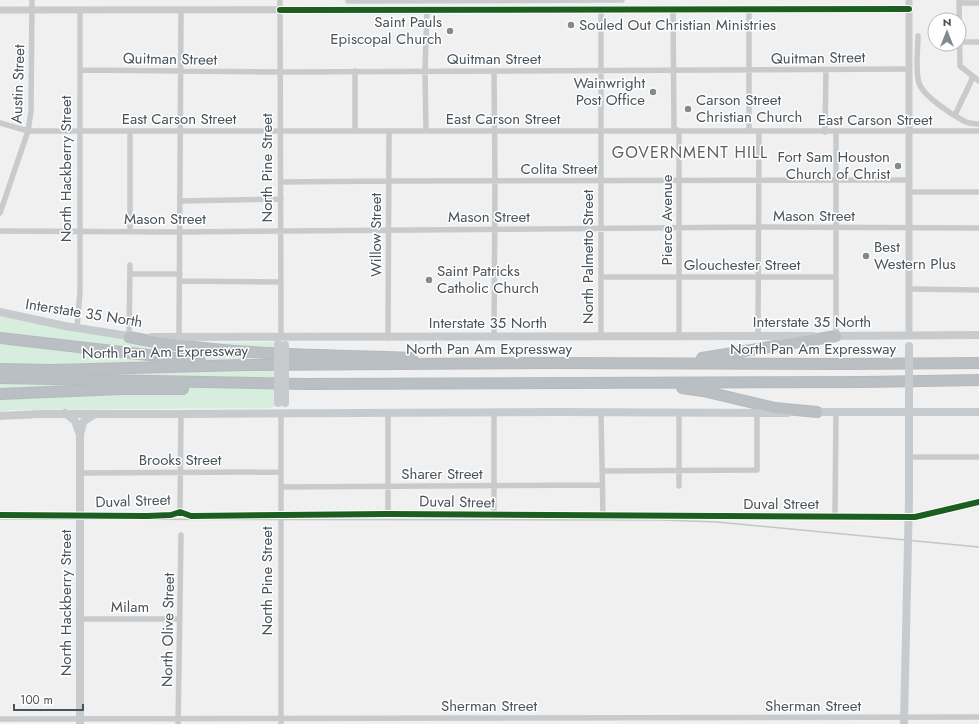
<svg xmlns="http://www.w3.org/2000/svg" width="979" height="724" viewBox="0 0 979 724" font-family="Jost,sans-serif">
<rect width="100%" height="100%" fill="#f0f0f0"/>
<!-- green -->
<path fill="#d7edde" d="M 0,315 L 199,343 L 273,342 L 274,406 L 271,408 L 10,410 L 0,412 Z"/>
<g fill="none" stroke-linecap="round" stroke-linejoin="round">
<defs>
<path id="motorway" d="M 129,337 C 222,356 318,354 412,358
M 0,338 L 200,361
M 702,358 L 836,336
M 0,369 L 53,370 L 245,365 L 555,363 L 847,364 L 979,363
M 0,378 L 305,384 L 865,382 L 979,380
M 682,388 L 703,391 L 775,408 L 817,412
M 0,394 L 121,389 L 183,389"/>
</defs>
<!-- motorway casing -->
<use href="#motorway" stroke="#b6babe" stroke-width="12"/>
<!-- minor -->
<path stroke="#c8cacb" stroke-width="5.5" d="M 280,0 L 281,337
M 348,0 L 348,1 L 622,0
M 959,0 L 960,66 L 979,81
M 959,3 L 979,3
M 673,9 L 674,128 L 679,131 L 679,337
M 918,36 C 918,48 915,71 919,83 C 923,96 951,114 964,121 C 968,123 974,124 979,124
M 959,42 L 979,42
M 80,70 L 281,72 L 909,69
M 494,71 L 495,181 L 494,337
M 955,115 L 973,77
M 0,123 L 28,131 L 979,131
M 130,131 L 130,231
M 355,131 L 355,71
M 426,131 L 425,71 L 427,10
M 749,131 L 749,9
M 825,132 L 826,70
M 836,132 L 836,336
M 281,182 L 388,181 L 909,180
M 909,192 L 979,192
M 180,201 L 281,199
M 0,213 L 28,131 L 31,111 L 32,0
M 0,231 L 180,232 L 757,227 L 979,228
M 130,274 L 180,274
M 601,277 L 835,277
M 180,281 L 281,282
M 909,289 L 979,290
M 77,328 L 80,292 L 80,10
M 758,336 L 759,132
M 129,337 L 130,265
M 601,337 L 601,10
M 179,338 L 181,10
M 388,338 L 389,131
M 494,412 L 494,516
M 601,412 L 603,516
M 679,412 L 679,486
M 909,457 L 979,457
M 602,471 L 757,470 L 757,413
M 80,473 L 281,472
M 281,487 L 602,485
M 180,512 L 181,414
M 388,514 L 388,413
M 0,515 L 147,516 L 171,515 L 180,512 L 191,516 L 388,514 L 915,517 L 979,502
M 835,516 L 836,412
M 80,619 L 180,619
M 0,719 L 979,717
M 178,724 L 181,535
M 281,724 L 281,414"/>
<!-- tertiary -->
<path stroke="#c8cacb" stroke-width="7" d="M 909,0 L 909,335
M 0,10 L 909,9"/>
<!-- secondary -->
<path stroke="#c8cbcd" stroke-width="8" d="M 0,312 L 65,326 L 135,337
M 830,336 L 979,335
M 151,337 L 813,336
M 909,400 L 909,498
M 812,412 L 979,412
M 65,413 L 75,421 L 80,435
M 0,416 L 39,414 L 181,414 L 558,412 L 788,413
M 80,724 L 80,435 L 83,422 L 95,414"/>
<!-- motorway -->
<use href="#motorway" stroke="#babfc3" stroke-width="10"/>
<!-- rail -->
<path stroke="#c4c6c6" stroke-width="1.5" d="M 0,519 L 661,520 L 717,522 L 979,547"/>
<!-- secondary-bridge -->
<path stroke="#c8cbcd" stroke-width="8" d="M 278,344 L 278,403
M 285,345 L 285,403
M 909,346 L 909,400
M 904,724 L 909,498"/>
<defs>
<path id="cycleway" d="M 280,10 L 909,9
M 0,515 L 147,516 L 171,515 L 180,512 L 191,516 L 388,514 L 915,517 L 979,502"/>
</defs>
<!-- cycleway casing -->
<use href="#cycleway" stroke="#fff" stroke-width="8"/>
<!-- cycleway -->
<use href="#cycleway" stroke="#1b5e20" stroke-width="6"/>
</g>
<!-- markers -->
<g fill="#838a8e" stroke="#fff" stroke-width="1.5">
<circle cx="571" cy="25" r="4"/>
<circle cx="450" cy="31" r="4"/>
<circle cx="653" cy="92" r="4"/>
<circle cx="688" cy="109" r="4"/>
<circle cx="898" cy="166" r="4"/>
<circle cx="866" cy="256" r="4"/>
<circle cx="429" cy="280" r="4"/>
</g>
<g text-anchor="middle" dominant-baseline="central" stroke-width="3" stroke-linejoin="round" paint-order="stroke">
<!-- poi labels -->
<g font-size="15" fill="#49535a" stroke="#fff" text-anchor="start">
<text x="442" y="22" text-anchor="end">Saint Pauls<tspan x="442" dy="17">Episcopal Church</tspan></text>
<text x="579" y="25">Souled Out Christian Ministries</text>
<text x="645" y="83" text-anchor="end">Wainwright<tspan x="645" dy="17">Post Office</tspan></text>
<text x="696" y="100">Carson Street<tspan x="696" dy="17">Christian Church</tspan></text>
<text x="890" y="157" text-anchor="end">Fort Sam Houston<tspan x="890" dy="17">Church of Christ</tspan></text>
<text x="874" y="247">Best<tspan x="874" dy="17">Western Plus</tspan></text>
<text x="437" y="271">Saint Patricks<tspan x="437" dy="17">Catholic Church</tspan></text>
</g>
<!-- street labels -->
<g font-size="15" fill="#49535a" stroke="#fff">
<text transform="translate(818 58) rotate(-1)">Quitman Street</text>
<text transform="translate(170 59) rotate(1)">Quitman Street</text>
<text x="494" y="59">Quitman Street</text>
<text transform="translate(18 84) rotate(-88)">Austin Street</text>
<text x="179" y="119">East Carson Street</text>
<text x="503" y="119">East Carson Street</text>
<text x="875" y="120">East Carson Street</text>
<text transform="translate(267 168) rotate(-90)">North Pine Street</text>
<text transform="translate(66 169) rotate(-90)">North Hackberry Street</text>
<text x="559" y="169">Colita Street</text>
<text x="814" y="216">Mason Street</text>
<text x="489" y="217">Mason Street</text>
<text x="165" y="219">Mason Street</text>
<text transform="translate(667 220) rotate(-90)">Pierce Avenue</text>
<text transform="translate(376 235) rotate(-90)">Willow Street</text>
<text transform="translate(588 257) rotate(-90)">North Palmetto Street</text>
<text x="742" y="265">Glouchester Street</text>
<text transform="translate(84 313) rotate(9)">Interstate 35 North</text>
<text x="812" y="322">Interstate 35 North</text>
<text x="488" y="323">Interstate 35 North</text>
<text x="489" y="349">North Pan Am Expressway</text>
<text x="813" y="349">North Pan Am Expressway</text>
<text transform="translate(165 352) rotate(-1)">North Pan Am Expressway</text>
<text x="180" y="460">Brooks Street</text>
<text x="442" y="474">Sharer Street</text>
<text transform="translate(133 501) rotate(-2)">Duval Street</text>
<text transform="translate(457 502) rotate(1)">Duval Street</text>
<text x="781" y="504">Duval Street</text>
<text transform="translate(267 581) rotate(-90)">North Pine Street</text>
<text transform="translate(66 603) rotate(-90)">North Hackberry Street</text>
<text x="130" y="607">Milam</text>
<text transform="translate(168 630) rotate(-89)">North Olive Street</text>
<text x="489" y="706">Sherman Street</text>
<text x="813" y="706">Sherman Street</text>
</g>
<!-- neighbourhood labels -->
<g font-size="16" letter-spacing="1" fill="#5c6063" stroke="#fff">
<text x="690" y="152">GOVERNMENT HILL</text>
</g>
</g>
<!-- north arrow -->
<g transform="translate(947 32)"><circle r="19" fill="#ffffff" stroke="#b6babd"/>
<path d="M0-3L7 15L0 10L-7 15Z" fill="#838a8e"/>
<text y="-6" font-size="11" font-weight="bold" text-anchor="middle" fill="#49535a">N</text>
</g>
<!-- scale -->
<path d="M14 704v6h69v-6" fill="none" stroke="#49535a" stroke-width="2"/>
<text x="20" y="704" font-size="12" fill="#49535a" stroke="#ffffff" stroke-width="3" paint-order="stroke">100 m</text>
</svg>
